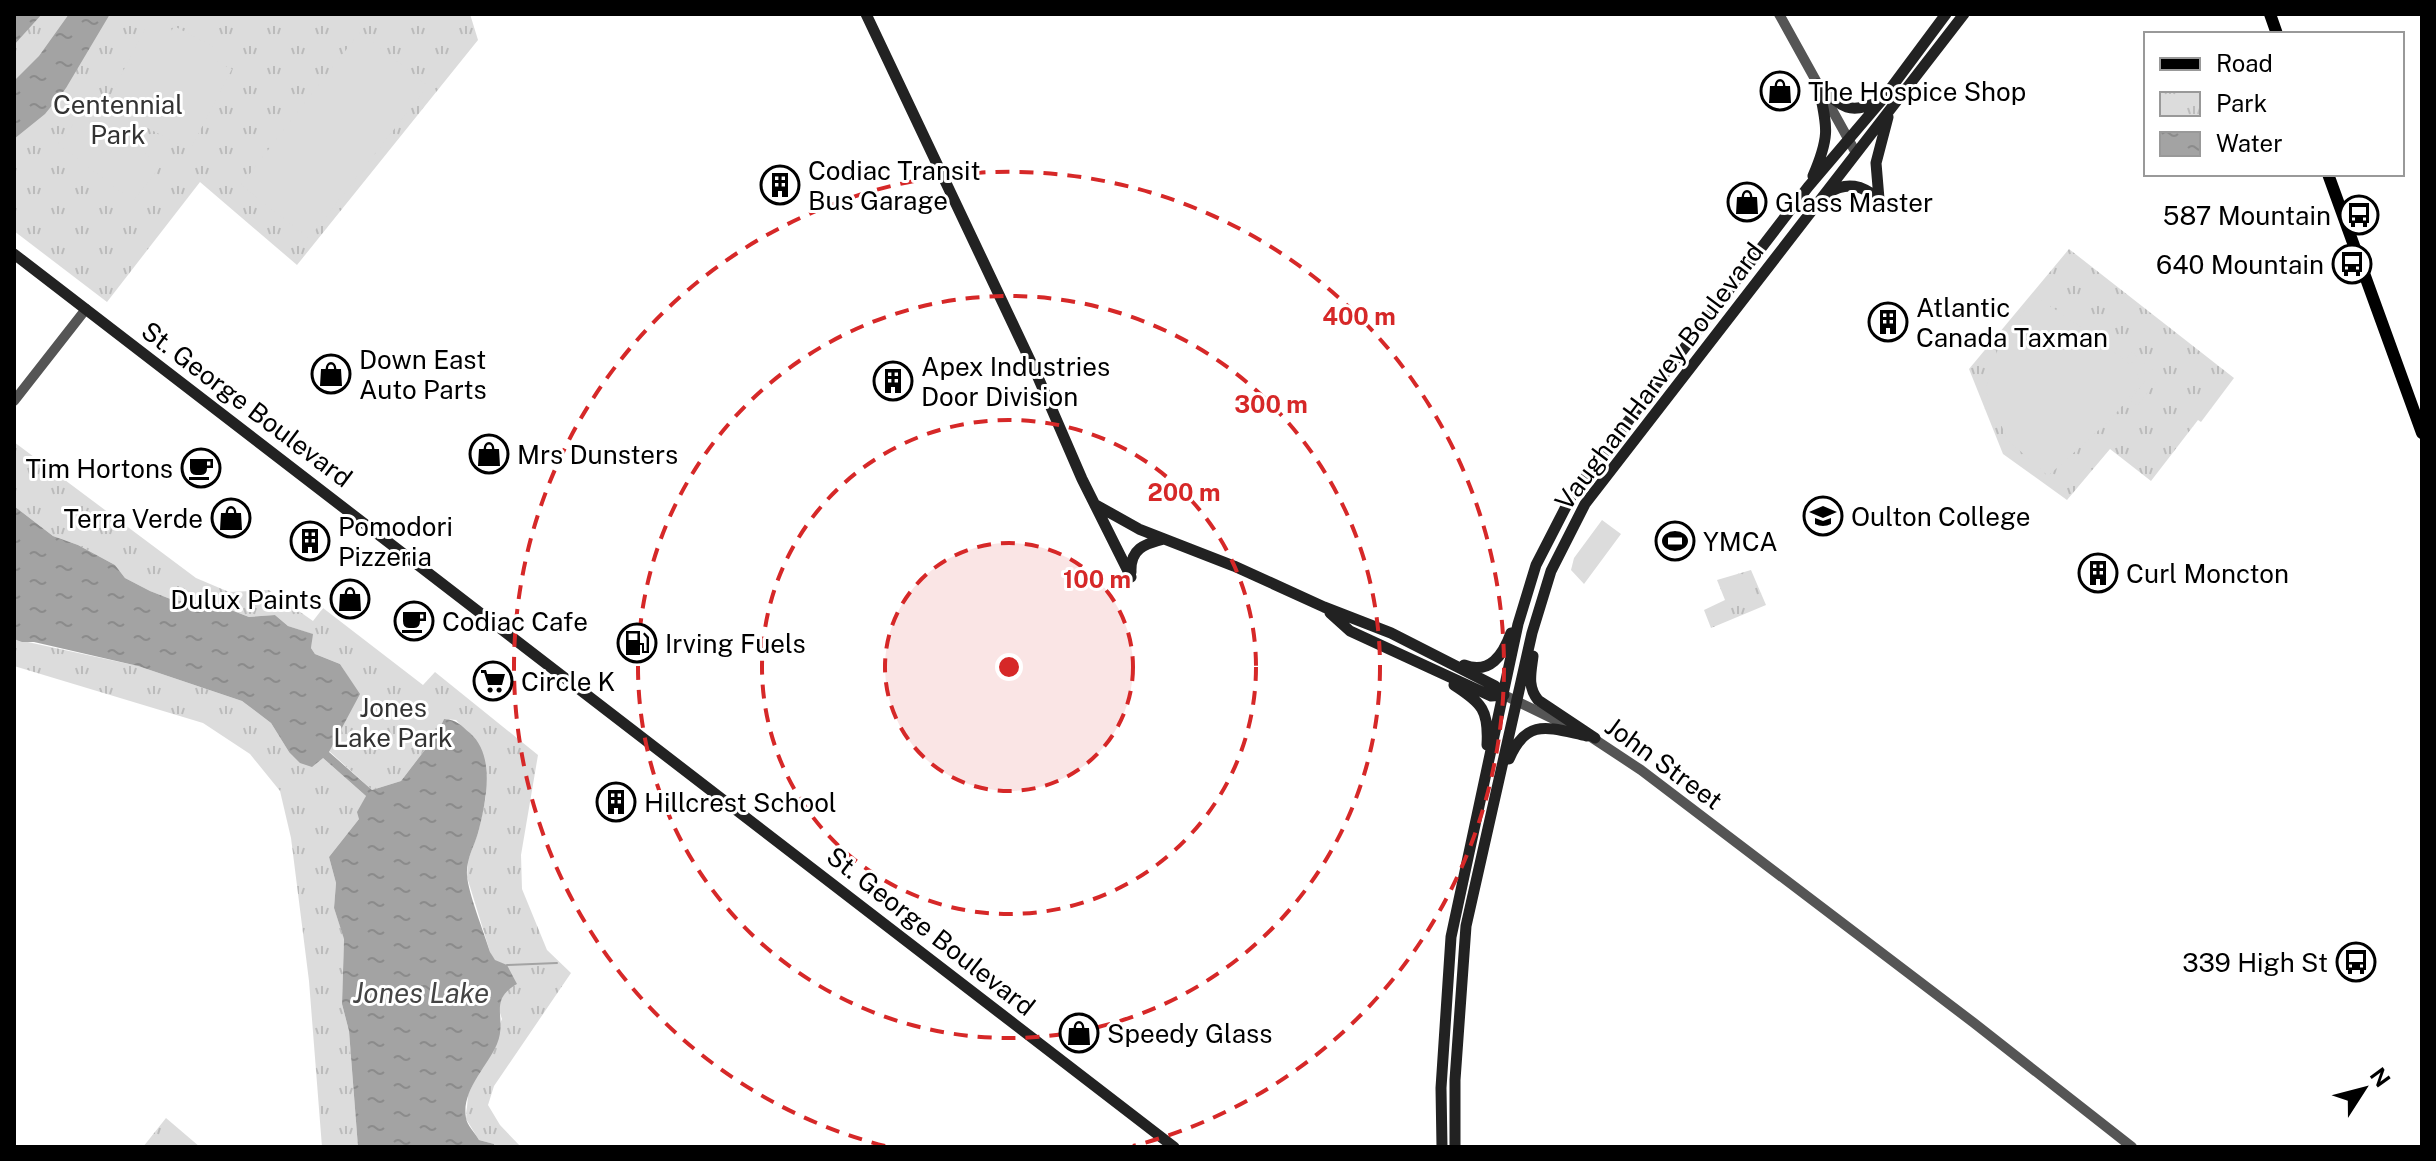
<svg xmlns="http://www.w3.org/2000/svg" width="2436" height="1161" viewBox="0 0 2436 1161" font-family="'Public Sans',sans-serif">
<defs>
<pattern id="park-tufts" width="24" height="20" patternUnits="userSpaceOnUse" patternTransform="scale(2)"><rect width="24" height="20" fill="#dcdcdc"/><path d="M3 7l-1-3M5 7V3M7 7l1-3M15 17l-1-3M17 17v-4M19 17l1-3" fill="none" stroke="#bbb"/></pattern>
<pattern id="water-ripples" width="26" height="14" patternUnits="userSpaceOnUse" patternTransform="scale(2)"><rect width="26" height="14" fill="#a3a3a3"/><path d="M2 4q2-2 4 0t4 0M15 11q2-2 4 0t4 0" fill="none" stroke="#8b8b8b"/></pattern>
</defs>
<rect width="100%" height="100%" fill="#fff"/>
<!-- park -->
<path fill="url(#park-tufts)" d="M 14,14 L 470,14 L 478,40 L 297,265 L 200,182 L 107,302 L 14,231 Z
M 2069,249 L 2234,378 L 2201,422 L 2198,420 L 2151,481 L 2110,449 L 2067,500 L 2003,454 L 1969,369 Z
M 14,442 L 196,578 L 229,592 L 269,590 L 313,621 L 323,608 L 423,685 L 435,672 L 538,755 L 521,855 L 522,889 L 547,950 L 571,973 L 494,1086 L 488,1105 L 500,1125 L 521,1147 L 494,1147 L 494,1144 L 479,1140 L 466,1119 L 468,1095 L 502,1019 L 498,1007 L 506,990 L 490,952 L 467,877 L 468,860 L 478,833 L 486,796 L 464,729 L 456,720 L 444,719 L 437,734 L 401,781 L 372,790 L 329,751 L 359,694 L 340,664 L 315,654 L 311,648 L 312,634 L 288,626 L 275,615 L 249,617 L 218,605 L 173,600 L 150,591 L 125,578 L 115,565 L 78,545 L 53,536 L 14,506 Z
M 1751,570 L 1766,605 L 1711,628 L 1704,610 L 1725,600 L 1717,580 Z
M 14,639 L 138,666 L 242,701 L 271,723 L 289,752 L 323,758 L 366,796 L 359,819 L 329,857 L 336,883 L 334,908 L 344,938 L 342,1004 L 349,1031 L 358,1147 L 322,1147 L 309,981 L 291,838 L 280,791 L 250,754 L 203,723 L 14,666 Z
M 166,1118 L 200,1147 L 143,1147 Z"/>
<!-- garden -->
<path fill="#dcdcdc" d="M 147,25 L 169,36 L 174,26 L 214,47 L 209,58 L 232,69 L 190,150 L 105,106 Z
M 360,32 L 428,86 L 309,238 L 241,185 Z
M 86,108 L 161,166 L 133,201 L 58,144 Z
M 2037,297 C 2055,310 2130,358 2137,374 C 2139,378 2138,382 2139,386 L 2111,419 L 2048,476 L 2008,440 L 1985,390 L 2002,336 Z
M 2132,352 L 2157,374 L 2157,381 L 2137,406 L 2130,400 L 2146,380 L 2146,375 L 2127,358 Z
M 1602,520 L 1621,534 L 1584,584 L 1571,570 L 1574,558 Z"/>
<!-- water -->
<path fill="url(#water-ripples)" d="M 14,14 L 42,14 L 14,45 Z
M 69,14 L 110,14 L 66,88 L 45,114 L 14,139 L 14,81 L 39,56 Z
M 14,506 L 53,536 L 78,545 L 115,565 L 125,578 L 150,591 L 173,600 L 218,605 L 249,617 L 275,615 L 288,626 L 313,634 L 311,648 L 315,654 L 340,664 L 360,694 L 329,752 L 372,790 L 401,781 L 437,734 L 444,719 C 458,720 460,725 470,733 C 496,756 486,802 478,833 C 474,847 466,859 467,875 C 468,893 484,932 490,952 L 495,960 L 507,965 L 517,984 C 487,1001 508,1018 497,1044 C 487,1067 461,1091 466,1118 C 467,1125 475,1133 479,1140 L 494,1144 L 494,1147 L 358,1147 L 349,1031 L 342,1004 L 344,939 L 334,908 L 336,883 L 329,857 L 359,819 L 357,812 L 366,796 L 323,758 L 312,767 L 300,763 L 289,752 L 271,723 L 242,701 L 138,666 L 34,642 L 22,642 L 14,639 Z"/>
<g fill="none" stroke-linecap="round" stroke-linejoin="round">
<!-- stream -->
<path stroke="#a3a3a3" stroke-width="2" d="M 507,965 L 557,963"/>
<!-- tertiary -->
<path stroke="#555" stroke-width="10" d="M 1779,14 L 1856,153
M 14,401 L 86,309
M 1504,695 L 1574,729
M 1588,735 L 1641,770 L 1974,1023 L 2132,1147"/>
<!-- secondary -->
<path stroke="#222" stroke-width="11" d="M 866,14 L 1037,375 L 1082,479 L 1131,577
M 1818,84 C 1840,105 1847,116 1878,102
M 1813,176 C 1831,134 1827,127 1818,84
M 1828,193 C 1847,181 1862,185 1879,199
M 1879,199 L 1876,163 L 1888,117
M 14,254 L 1174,1147
M 1096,505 L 1139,529 L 1234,566 L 1324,607 L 1391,633 L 1495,686 L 1504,695
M 1131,572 C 1130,549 1144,544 1164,539
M 1330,613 L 1350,631 L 1491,696 L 1504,695
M 1533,656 C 1531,673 1527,686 1538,700 L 1595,738
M 1464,665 C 1490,675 1503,655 1511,633
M 1454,685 C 1482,703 1489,710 1487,745
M 1509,759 C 1527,717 1549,728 1587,736
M 1442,1147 L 1441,1088 L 1451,937 L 1518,624 L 1536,565 L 1573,493 L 1808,187 L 1882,100 L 1946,14
M 1455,1147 L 1455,1080 L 1466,926 L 1532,633 L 1551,571 L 1585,504 L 1964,14"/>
<!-- primary -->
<path stroke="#000" stroke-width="12" d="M 2270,14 L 2277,34
M 2328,174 L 2422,433"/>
</g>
<!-- distance rings -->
<circle cx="1009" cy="667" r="124" fill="#d62828" fill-opacity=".12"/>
<g fill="none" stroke="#d62828" stroke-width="4" stroke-dasharray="14 10">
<circle cx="1009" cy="667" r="124"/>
<circle cx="1009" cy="667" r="247"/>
<circle cx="1009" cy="667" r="371"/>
<path d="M885 1146A495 495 0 1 1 1133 1146"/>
</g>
<!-- icons -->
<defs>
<symbol id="shop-ring" viewBox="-11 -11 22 22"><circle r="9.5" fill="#fff" stroke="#000" stroke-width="1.5"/><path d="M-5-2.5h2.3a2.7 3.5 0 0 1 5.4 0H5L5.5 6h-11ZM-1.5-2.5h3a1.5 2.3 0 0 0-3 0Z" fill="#000"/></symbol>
<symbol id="building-ring" viewBox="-11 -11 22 22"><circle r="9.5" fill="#fff" stroke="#000" stroke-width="1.5"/><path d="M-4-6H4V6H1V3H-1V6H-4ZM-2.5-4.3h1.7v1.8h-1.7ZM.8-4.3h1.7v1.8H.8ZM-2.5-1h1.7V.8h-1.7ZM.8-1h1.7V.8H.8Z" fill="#000"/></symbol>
<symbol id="bus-ring" viewBox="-11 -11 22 22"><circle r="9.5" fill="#fff" stroke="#000" stroke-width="1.5"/><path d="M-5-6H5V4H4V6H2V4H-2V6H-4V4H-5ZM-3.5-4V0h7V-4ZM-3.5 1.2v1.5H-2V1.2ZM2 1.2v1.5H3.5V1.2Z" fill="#000"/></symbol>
<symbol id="cafe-ring" viewBox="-11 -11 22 22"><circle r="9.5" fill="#fff" stroke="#000" stroke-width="1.5"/><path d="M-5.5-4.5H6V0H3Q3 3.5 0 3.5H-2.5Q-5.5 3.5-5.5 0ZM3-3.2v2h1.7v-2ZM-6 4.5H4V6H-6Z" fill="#000"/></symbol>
<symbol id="university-ring" viewBox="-11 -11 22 22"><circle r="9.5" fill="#fff" stroke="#000" stroke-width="1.5"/><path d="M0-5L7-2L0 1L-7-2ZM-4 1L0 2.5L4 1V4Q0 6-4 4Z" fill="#000"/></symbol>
<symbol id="stadium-ring" viewBox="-11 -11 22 22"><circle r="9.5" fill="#fff" stroke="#000" stroke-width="1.5"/><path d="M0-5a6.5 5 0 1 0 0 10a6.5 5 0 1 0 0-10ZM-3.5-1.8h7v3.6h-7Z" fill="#000"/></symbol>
<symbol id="fuel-ring" viewBox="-11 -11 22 22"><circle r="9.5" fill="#fff" stroke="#000" stroke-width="1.5"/><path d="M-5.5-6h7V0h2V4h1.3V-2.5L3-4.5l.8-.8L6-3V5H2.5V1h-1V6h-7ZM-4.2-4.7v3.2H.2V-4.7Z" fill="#000"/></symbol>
<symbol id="supermarket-ring" viewBox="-11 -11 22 22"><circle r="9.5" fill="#fff" stroke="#000" stroke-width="1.5"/><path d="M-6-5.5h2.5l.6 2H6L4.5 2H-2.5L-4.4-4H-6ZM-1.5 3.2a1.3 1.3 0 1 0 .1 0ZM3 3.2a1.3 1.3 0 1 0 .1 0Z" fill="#000"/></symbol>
</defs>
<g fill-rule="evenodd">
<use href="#shop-ring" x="1758" y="69" width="44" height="44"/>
<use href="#building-ring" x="758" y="163" width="44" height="44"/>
<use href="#shop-ring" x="1725" y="180" width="44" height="44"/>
<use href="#bus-ring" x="2337" y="193" width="44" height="44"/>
<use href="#bus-ring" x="2330" y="242" width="44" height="44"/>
<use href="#building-ring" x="1866" y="300" width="44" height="44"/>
<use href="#shop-ring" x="309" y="352" width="44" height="44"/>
<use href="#building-ring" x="871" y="359" width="44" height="44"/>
<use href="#shop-ring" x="467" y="432" width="44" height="44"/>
<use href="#cafe-ring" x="179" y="446" width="44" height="44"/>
<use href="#university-ring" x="1801" y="494" width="44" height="44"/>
<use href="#shop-ring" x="209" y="496" width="44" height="44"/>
<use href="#building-ring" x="288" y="519" width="44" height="44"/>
<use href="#stadium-ring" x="1653" y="519" width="44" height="44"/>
<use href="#building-ring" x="2076" y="551" width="44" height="44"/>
<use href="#shop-ring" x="328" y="577" width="44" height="44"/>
<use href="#cafe-ring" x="392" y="599" width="44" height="44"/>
<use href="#fuel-ring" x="615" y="621" width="44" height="44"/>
<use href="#supermarket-ring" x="471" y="659" width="44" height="44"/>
<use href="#building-ring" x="594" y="780" width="44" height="44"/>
<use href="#bus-ring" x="2334" y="940" width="44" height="44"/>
<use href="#shop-ring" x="1057" y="1011" width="44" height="44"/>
</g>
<g text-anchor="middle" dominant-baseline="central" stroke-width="6" stroke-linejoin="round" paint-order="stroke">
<!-- poi labels -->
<g font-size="26" fill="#000" stroke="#fff" text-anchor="start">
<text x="1808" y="91">The Hospice Shop</text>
<text x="808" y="170">Codiac Transit<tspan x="808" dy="30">Bus Garage</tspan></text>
<text x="1775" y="202">Glass Master</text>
<text x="2331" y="215" text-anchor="end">587 Mountain</text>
<text x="2324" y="264" text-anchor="end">640 Mountain</text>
<text x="1916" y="307">Atlantic<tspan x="1916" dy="30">Canada Taxman</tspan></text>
<text x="359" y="359">Down East<tspan x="359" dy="30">Auto Parts</tspan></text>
<text x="921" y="366">Apex Industries<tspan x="921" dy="30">Door Division</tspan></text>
<text x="517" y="454">Mrs Dunsters</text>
<text x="173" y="468" text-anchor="end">Tim Hortons</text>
<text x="1851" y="516">Oulton College</text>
<text x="203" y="518" text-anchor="end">Terra Verde</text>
<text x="338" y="526">Pomodori<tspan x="338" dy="30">Pizzeria</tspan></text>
<text x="1703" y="541">YMCA</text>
<text x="2126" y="573">Curl Moncton</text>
<text x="322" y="599" text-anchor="end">Dulux Paints</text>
<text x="442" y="621">Codiac Cafe</text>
<text x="665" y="643">Irving Fuels</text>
<text x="521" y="681">Circle K</text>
<text x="644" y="802">Hillcrest School</text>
<text x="2328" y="962" text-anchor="end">339 High St</text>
<text x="1107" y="1033">Speedy Glass</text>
</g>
<!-- park labels -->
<g font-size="26" fill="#333" stroke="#fff">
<text x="118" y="104">Centennial<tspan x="118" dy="30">Park</tspan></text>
<text x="393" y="707">Jones<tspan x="393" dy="30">Lake Park</tspan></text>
</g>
<!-- street labels -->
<g font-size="26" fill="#000" stroke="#fff">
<text transform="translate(1659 376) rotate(-53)">Vaughan Harvey Boulevard</text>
<text transform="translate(247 404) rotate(37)">St. George Boulevard</text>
<text transform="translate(1664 763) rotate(36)">John Street</text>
<text transform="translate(931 931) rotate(38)">St. George Boulevard</text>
</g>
<!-- water labels -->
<g font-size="28" font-style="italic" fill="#444" stroke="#fff">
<text x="421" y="992">Jones Lake</text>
</g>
</g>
<circle cx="1009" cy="667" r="12" fill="#d62828" stroke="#fff" stroke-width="4"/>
<g font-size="24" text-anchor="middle" font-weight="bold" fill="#d62828" stroke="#fff" stroke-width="6" stroke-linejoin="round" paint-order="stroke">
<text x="1359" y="325">400 m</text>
<text x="1271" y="413">300 m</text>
<text x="1184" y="501">200 m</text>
<text x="1097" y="588">100 m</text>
</g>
<!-- border -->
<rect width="2436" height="1161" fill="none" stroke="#000000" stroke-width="32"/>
<!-- legend -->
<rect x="2144" y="32" width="260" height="144" fill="#ffffff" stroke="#999999" stroke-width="2"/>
<rect x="2160" y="58" width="40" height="12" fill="#000000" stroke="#999999" stroke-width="2"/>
<text x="2216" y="72" font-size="24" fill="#000000">Road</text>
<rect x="2160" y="92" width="40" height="24" fill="url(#park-tufts)" stroke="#999999" stroke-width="2"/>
<text x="2216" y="112" font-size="24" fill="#000000">Park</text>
<rect x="2160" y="132" width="40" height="24" fill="url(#water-ripples)" stroke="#999999" stroke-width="2"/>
<text x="2216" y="152" font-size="24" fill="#000000">Water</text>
<!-- north arrow -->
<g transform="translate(2364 1089) rotate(54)" stroke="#ffffff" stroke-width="6" paint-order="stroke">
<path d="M0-6L14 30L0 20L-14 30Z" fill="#000000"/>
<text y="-12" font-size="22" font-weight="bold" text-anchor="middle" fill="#000000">N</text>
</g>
</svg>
